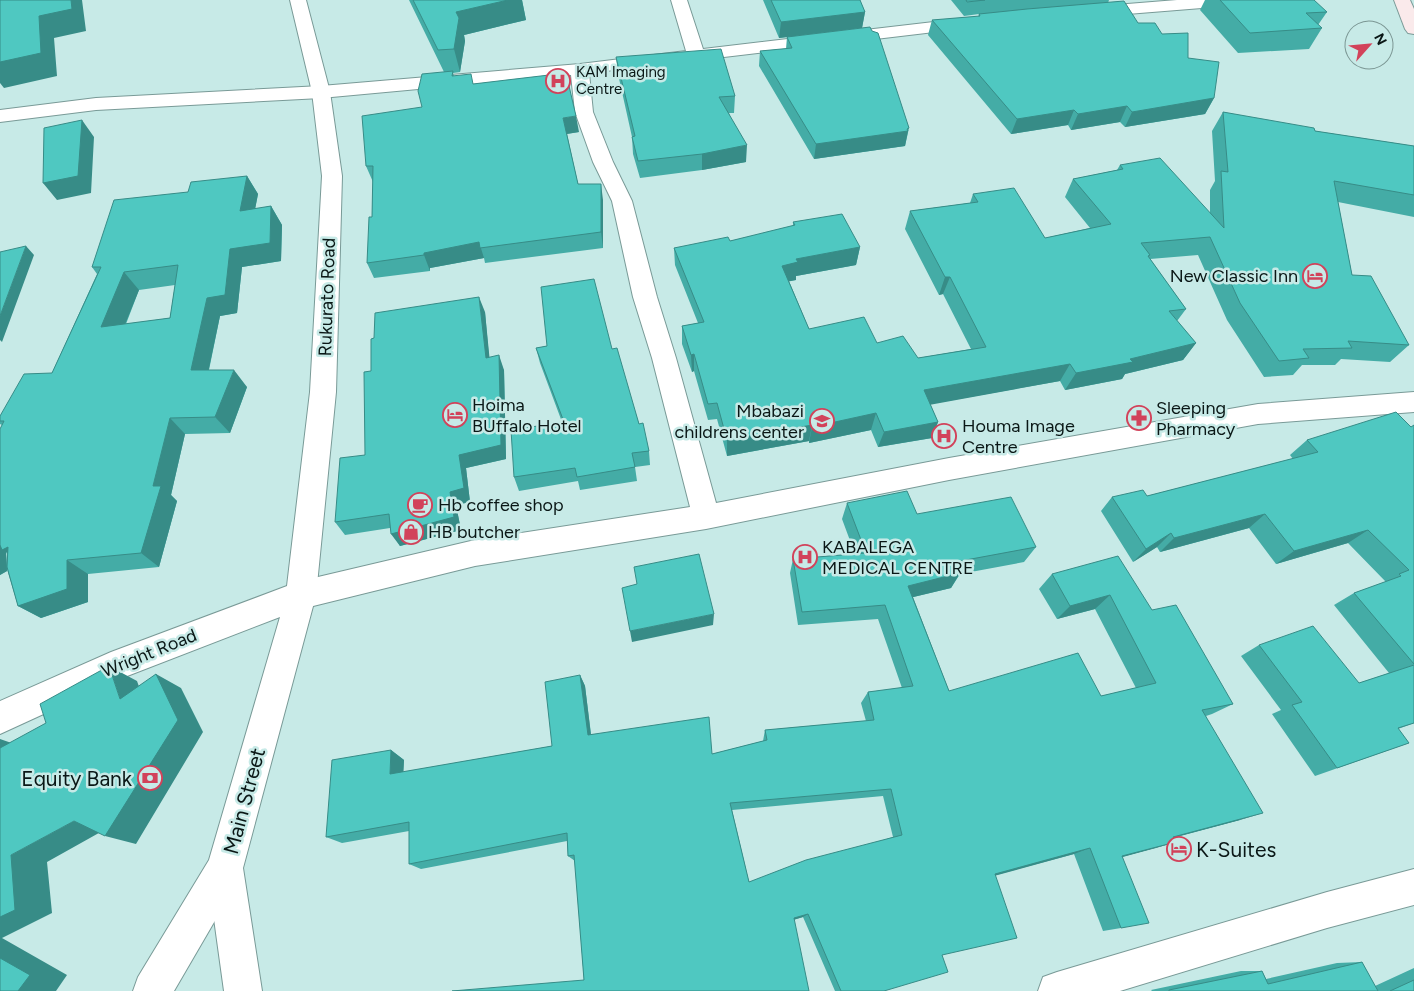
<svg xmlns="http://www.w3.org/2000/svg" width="1414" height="991" viewBox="0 0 1414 991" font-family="Figtree,sans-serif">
<rect width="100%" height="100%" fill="#c7eae7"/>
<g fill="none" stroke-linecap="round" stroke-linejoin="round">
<defs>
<path id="minor" d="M 671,0 L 687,0 L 703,49 L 968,18 L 974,19 L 977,23 L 974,27 L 968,28 L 589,73 L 593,112 L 613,162 L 632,201 L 657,297 L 676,358 L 716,503 L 949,458 L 1258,404 L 1414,392 L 1414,412 L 1258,424 L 949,480 L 706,529 L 475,566 L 301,609 L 290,605 L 286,595 L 290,585 L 301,581 L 475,540 L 690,507 L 652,358 L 633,297 L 612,201 L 593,162 L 575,112 L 571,75 L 321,98 L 96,110 L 0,122 L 0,110 L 96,98 L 321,86 L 580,64 L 686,51 Z
M 1177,0 L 1247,0 L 1245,4 L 1239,5 L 1090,17 L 1084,16 L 1082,12 L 1084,8 L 1090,7 Z
M 225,850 L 238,855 L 243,868 L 262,991 L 224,991 L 207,868 L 212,855 Z
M 1414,869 L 1414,905 L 1327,928 L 1120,991 L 1038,991 L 1043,977 L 1057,972 L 1327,892 Z"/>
<path id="tertiary" d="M 290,0 L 306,0 L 330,92 L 342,176 L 336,392 L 316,595 L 243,868 L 238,881 L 174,991 L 133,991 L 138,977 L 209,860 L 280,617 L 122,678 L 0,734 L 0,701 L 111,652 L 287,586 L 310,392 L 322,176 L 312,92 Z"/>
<path id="secondary" d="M 1394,0 L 1410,0 L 1414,9 L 1414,34 L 1408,33 L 1405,29 Z"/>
</defs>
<!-- minor casing -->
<use href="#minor" stroke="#799a97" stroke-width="2"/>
<!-- tertiary casing -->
<use href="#tertiary" stroke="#799a97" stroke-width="2"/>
<!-- secondary casing -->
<use href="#secondary" stroke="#799a97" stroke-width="2"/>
<!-- minor -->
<use href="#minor" fill="#fff" fill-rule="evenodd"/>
<!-- tertiary -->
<use href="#tertiary" fill="#fff" fill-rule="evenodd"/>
<!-- secondary -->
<use href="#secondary" fill="#faeaeb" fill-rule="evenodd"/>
</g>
<!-- wall -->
<path fill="#44aca6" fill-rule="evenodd" d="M 409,0 L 522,0 L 526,20 L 464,35 L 465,41 L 460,72 L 453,73 L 454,76 L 473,84 L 579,132 L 567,134 L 578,184 L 603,200 L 603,248 L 485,263 L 484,258 L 430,268 L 430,271 L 374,278 L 367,263 L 372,217 L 373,182 L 366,166 L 422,107 L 444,72 Z
M 763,0 L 860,0 L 865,12 L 862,28 L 796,36 L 909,128 L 905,146 L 814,159 L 759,66 L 760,51 L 786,49 L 787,37 L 779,38 Z
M 951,0 L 1109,0 L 1108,3 L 1138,23 L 1162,34 L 1188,58 L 1214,98 L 1205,114 L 1125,127 L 1120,122 L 1071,130 L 1068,125 L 1011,134 L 928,35 L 932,20 L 978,17 L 979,14 L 964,16 Z
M 1205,0 L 1220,0 L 1327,12 L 1318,25 L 1322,28 L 1309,49 L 1238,53 L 1200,10 Z
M 616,57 L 735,96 L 734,113 L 729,113 L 746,162 L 702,170 L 640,178 L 633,154 L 632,137 L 618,74 Z
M 1223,112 L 1315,131 L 1414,146 L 1414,217 L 1338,202 L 1352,275 L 1409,345 L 1390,362 L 1341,359 L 1335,365 L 1302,365 L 1293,375 L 1264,377 L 1227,320 L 1198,255 L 1150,259 L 1186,309 L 1177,321 L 1196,343 L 1183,360 L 1125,374 L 1122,379 L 1065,390 L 1060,381 L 930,404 L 938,422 L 932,438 L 878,447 L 871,430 L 809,443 L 809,441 L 727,456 L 717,419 L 708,420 L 694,371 L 692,372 L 682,344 L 682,326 L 698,323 L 675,265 L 674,248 L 730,241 L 793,226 L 793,222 L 860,247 L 856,265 L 796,276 L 796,280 L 789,281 L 809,329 L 877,343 L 918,358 L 971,349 L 943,294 L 939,295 L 905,229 L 910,211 L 970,203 L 973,194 L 1045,238 L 1090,228 L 1065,197 L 1073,179 L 1117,170 L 1120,165 L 1210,214 L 1210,190 L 1215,181 L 1212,131 Z
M 247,176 L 258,194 L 255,209 L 271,206 L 282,225 L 281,261 L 242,267 L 237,313 L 220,316 L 209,370 L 247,387 L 230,433 L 185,434 L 171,495 L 177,501 L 159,567 L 88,574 L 88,602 L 41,618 L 18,606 L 7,569 L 7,571 L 0,575 L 2,425 L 0,424 L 0,416 L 52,373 L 97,274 L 92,267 L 188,192 ZM 175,285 L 170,318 L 126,324 L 139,290 ZM 6,552 L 7,554 L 7,565 Z
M 485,312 L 489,357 L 504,370 L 506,459 L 466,468 L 470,502 L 456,505 L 461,530 L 400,546 L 390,528 L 345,535 L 335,522 L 365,455 L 371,371 Z
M 547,346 L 612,349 L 649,451 L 650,465 L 635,467 L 637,481 L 580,490 L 578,481 L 519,491 L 514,477 L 562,422 L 540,363 L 536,348 Z
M 1414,425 L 1414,723 L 1398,729 L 1409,743 L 1315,776 L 1272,714 L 1281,710 L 1241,656 L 1259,645 L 1359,683 L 1389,673 L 1334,605 L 1354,593 L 1386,582 L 1348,543 L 1276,564 L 1249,528 L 1160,552 L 1157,547 L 1133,562 L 1101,511 L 1112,497 L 1147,496 L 1293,459 L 1290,455 L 1307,440 L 1411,427 Z
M 847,503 L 917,514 L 1036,547 L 1024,562 L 960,574 L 951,588 L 913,597 L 949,691 L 1101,696 L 1136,688 L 1095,609 L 1057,619 L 1039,589 L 1052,574 L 1152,610 L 1233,704 L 1212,714 L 1206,716 L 1240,820 L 1173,838 L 1176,842 L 1122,857 L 1121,928 L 1103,931 L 1074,854 L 996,875 L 942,955 L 884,991 L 835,991 L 803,917 L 584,980 L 575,861 L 568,856 L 567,841 L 421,869 L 409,864 L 409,831 L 342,843 L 326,837 L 391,750 L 404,760 L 403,772 L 552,746 L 580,675 L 585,686 L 591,734 L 712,754 L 763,741 L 765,730 L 866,721 L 861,703 L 868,692 L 902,688 L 878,619 L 798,625 L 790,573 L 793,559 L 855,554 L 842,519 ZM 883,796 L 893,837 L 749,882 L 732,810 Z
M 1362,962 L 1375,986 L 1414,968 L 1414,991 L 1152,991 L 1151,990 L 1241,971 L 1262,971 L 1266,979 L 1337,963 Z"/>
<!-- shaded-wall -->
<path fill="#378c87" d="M 71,0 L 82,0 L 86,31 L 54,38 L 57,76 L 4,88 L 0,83 L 0,62 L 39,16 Z
M 508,0 L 522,0 L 526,20 L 464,35 L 465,41 L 460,72 L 454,49 L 456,12 Z
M 865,12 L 862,28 L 779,38 L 781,22 Z
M 1214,98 L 1205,114 L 1125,127 L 1132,112 Z
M 1127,106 L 1120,122 L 1071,130 L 1078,114 Z
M 1074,110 L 1068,125 L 1011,134 L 1017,119 Z
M 576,116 L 579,132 L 566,134 L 563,118 Z
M 82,120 L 94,137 L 91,193 L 57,200 L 43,183 Z
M 908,131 L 905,146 L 814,159 L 816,144 Z
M 747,145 L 746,162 L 702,170 L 702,154 Z
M 247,176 L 258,194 L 251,230 L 240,211 Z
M 601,184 L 603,200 L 603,248 L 601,232 Z
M 271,206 L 282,225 L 281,261 L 242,267 L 237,313 L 220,316 L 205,387 L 191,370 L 207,298 L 230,249 Z
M 479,242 L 484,258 L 430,268 L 430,271 L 424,255 L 424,253 Z
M 26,246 L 34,255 L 2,342 L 0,340 L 0,316 Z
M 860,247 L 856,265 L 796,276 L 796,280 L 781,283 L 782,266 L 796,259 Z
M 124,272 L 139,290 L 117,344 L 101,327 Z
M 945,277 L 950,277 L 943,294 L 939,295 Z
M 479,297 L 485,312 L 491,373 L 486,358 Z
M 1196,343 L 1183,360 L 1125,374 L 1122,379 L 1065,390 L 1076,373 L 1130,359 Z
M 694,354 L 694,371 L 692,372 L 691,355 Z
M 499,355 L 504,370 L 506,459 L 466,468 L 470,502 L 456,505 L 461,530 L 400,546 L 391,534 L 450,492 L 459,455 Z
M 1070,364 L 1060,381 L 918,407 L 924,390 Z
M 234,370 L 247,387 L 230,433 L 215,417 Z
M 876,413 L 871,430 L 809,443 L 812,427 Z
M 170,418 L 185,434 L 171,495 L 177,501 L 159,567 L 141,553 L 153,486 Z
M 938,422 L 932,438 L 878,447 L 884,432 Z
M 812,425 L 809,441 L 727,456 L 727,440 Z
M 1265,514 L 1249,528 L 1160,552 L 1174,538 Z
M 1368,530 L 1348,543 L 1276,564 L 1294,551 Z
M 0,532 L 8,547 L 24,564 L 6,552 L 7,571 L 0,575 Z
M 1171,533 L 1157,547 L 1133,562 L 1146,549 Z
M 67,560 L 88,574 L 88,602 L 41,618 L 18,606 Z
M 960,573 L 951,588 L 901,600 L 908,586 Z
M 1110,595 L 1095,609 L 1057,619 L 1070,606 Z
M 714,614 L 713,625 L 632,642 L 630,631 Z
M 109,666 L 137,681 L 148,712 L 120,699 Z
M 156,674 L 181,688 L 203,732 L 136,844 L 105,836 Z
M 580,675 L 585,686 L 592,744 L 588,735 Z
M 0,739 L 23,747 L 0,757 Z
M 391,750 L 404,760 L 403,782 L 390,774 Z
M 1263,813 L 1240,820 L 1153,843 L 1173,837 Z
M 74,821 L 106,829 L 47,862 L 52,913 L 2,938 L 67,975 L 56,991 L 18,991 L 0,958 L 0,917 L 11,855 Z
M 1176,842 L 1156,848 L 1104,862 L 1122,856 Z
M 1090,848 L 1074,854 L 983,879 L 995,874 Z
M 808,914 L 803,917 L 790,921 L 794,918 Z"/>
<!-- building -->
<path fill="#4fc8c1" stroke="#378c87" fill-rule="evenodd" d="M 0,0 L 71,0 L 72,9 L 39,16 L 41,53 L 0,62 Z
M 413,0 L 508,0 L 456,12 L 459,18 L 454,49 L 438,50 Z
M 771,0 L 860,0 L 865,12 L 781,22 Z
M 966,0 L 985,0 L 967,2 Z
M 1220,0 L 1314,0 L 1327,12 L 1306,13 L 1322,28 L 1250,33 Z
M 1124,1 L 1138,23 L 1155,23 L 1162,34 L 1188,33 L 1188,58 L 1219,62 L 1214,98 L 1132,112 L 1127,106 L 1078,114 L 1074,110 L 1017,119 L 932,20 L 980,16 L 979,14 L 1027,9 Z
M 870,27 L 872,31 L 878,33 L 909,128 L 907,129 L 908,131 L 816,144 L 760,51 L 792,48 L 787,37 Z
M 721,49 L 735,96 L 719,97 L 747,145 L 702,154 L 638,161 L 632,137 L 635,136 L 616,57 Z
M 453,71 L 452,76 L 471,74 L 473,84 L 566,73 L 576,116 L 563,118 L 578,184 L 601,184 L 601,232 L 480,248 L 479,242 L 424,253 L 424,255 L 367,263 L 369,217 L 372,217 L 373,166 L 366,166 L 362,116 L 422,107 L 418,91 L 422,74 Z
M 1223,112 L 1314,128 L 1315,131 L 1414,146 L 1414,195 L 1334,181 L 1352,275 L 1371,276 L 1409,345 L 1348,341 L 1352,348 L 1303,349 L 1309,358 L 1279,361 L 1240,303 L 1210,237 L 1141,243 L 1150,255 L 1148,256 L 1186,309 L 1169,311 L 1196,343 L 1130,359 L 1133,362 L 1076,373 L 1070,364 L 924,390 L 938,422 L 884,432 L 876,413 L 812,427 L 812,425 L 727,440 L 717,403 L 708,404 L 694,354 L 691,355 L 682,326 L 704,322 L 674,248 L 728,237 L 730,241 L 795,225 L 793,222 L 842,214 L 860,247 L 796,259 L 798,262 L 782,266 L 809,329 L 864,317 L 877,343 L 903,336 L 918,358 L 986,347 L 950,277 L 945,277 L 910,211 L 978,202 L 973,194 L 1014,188 L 1045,238 L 1111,224 L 1073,179 L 1123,169 L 1120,165 L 1160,158 L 1224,228 L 1221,171 L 1228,172 Z
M 82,120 L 78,176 L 43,183 L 44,128 Z
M 247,176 L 240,211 L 271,206 L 270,243 L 230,249 L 225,295 L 207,298 L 191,370 L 234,370 L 215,417 L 170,418 L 153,486 L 161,486 L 141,553 L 67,560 L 67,589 L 18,606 L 7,567 L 8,547 L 2,550 L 0,545 L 0,429 L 4,421 L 0,421 L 0,416 L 24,374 L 52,373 L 101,267 L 92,267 L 114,200 L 188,192 L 191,182 ZM 178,265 L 170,318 L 101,327 L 124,272 Z
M 26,246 L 0,316 L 0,252 Z
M 594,279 L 612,349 L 617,348 L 639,424 L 643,423 L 649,451 L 632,453 L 635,467 L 577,477 L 575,468 L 514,477 L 511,430 L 564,422 L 536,348 L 547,346 L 541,287 Z
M 479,297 L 486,358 L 499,355 L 501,445 L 459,455 L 464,488 L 450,492 L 454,517 L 391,534 L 389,514 L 335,522 L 340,458 L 365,455 L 364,372 L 371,371 L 371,339 L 374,338 L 375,313 Z
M 1396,412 L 1411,427 L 1414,425 L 1414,664 L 1354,593 L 1401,576 L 1399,574 L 1409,570 L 1368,530 L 1294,551 L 1265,514 L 1174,538 L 1171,533 L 1146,549 L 1112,497 L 1143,490 L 1147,496 L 1318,452 L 1307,440 Z
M 907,491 L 917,514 L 1011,497 L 1036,547 L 955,562 L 960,573 L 908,586 L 949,691 L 1078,653 L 1101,696 L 1156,683 L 1110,595 L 1070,606 L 1052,574 L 1118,556 L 1152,610 L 1176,605 L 1233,704 L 1202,710 L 1263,813 L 1173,837 L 1176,842 L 1122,856 L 1149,923 L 1121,928 L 1090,848 L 995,874 L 1017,938 L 942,955 L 948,972 L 884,991 L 841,991 L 808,914 L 794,918 L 809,991 L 452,991 L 584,980 L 574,855 L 568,856 L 567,833 L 409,864 L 409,822 L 326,837 L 332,760 L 391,750 L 390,774 L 552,746 L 545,682 L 580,675 L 588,735 L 709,717 L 712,754 L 767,740 L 765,730 L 874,720 L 868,692 L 913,686 L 885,605 L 802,612 L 793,559 L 866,553 L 847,503 ZM 891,789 L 902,835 L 806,860 L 749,882 L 730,803 Z
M 699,554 L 714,614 L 630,631 L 622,588 L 637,584 L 634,567 Z
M 1313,626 L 1359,683 L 1414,665 L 1414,723 L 1398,728 L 1409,743 L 1337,768 L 1292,705 L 1302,702 L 1259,645 Z
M 109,666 L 120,699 L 156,674 L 178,720 L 105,836 L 74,821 L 11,855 L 15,910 L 0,917 L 0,748 L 46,723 L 40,704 Z
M 0,958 L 30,975 L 18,991 L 0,991 Z
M 1362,962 L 1378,991 L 1169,991 L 1169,990 L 1262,971 L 1268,984 Z
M 1414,980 L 1414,991 L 1390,991 Z"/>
<!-- icons -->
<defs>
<symbol id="hospital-ring" viewBox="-11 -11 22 22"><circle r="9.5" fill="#c7eae7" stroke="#d2425a" stroke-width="1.5"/><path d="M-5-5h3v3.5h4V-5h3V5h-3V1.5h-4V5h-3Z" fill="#d2425a"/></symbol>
<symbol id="hotel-ring" viewBox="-11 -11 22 22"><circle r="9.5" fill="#c7eae7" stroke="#d2425a" stroke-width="1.5"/><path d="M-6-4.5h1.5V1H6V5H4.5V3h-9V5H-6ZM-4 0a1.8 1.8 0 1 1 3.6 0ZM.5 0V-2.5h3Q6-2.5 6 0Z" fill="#d2425a"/></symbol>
<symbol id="pharmacy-ring" viewBox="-11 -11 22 22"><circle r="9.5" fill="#c7eae7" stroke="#d2425a" stroke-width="1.5"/><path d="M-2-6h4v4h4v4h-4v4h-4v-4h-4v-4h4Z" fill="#d2425a"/></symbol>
<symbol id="school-ring" viewBox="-11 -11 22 22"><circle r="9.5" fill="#c7eae7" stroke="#d2425a" stroke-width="1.5"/><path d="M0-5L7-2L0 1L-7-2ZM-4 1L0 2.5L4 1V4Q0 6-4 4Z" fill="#d2425a"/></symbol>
<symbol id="cafe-ring" viewBox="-11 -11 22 22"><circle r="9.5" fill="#c7eae7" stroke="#d2425a" stroke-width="1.5"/><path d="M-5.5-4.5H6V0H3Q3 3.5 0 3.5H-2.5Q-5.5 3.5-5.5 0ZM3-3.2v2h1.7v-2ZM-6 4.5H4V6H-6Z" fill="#d2425a"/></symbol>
<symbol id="shop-ring" viewBox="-11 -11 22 22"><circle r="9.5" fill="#c7eae7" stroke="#d2425a" stroke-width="1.5"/><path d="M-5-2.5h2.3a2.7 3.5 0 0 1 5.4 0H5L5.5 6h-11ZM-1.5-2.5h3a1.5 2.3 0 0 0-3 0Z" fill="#d2425a"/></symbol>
<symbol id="bank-ring" viewBox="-11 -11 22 22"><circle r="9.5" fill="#c7eae7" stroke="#d2425a" stroke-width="1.5"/><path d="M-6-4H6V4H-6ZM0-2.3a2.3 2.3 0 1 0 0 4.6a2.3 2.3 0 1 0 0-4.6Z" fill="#d2425a"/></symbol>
</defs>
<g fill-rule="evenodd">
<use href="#hospital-ring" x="544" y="67" width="28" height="28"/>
<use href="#hotel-ring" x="1301" y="262" width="28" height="28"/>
<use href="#hotel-ring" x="441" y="401" width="28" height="28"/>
<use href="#pharmacy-ring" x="1125" y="404" width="28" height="28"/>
<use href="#school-ring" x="808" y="407" width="28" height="28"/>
<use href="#hospital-ring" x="930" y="422" width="28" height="28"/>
<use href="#cafe-ring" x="406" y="491" width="28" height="28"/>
<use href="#shop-ring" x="397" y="518" width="28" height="28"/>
<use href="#hospital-ring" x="791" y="543" width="28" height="28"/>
<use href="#bank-ring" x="136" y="764" width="28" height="28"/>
<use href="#hotel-ring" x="1165" y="835" width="28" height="28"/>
</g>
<g text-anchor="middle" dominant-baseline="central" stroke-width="5" stroke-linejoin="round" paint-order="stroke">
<!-- far-poi labels -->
<g font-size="15" fill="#0a1716" stroke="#c7eae7" text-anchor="start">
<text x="576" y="72">KAM Imaging<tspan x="576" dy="17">Centre</tspan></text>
</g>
<!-- poi labels -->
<g font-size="18" fill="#0a1716" stroke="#c7eae7" text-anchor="start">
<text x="1298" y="276" text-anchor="end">New Classic Inn</text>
<text x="472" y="405">Hoima<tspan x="472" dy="21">BUffalo Hotel</tspan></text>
<text x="1156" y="408">Sleeping<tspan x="1156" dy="21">Pharmacy</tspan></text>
<text x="804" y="411" text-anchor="end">Mbabazi<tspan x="804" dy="21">childrens center</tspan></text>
<text x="962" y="426">Houma Image<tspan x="962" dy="21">Centre</tspan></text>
<text x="438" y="505">Hb coffee shop</text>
<text x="428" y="532">HB butcher</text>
<text x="822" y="547">KABALEGA<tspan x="822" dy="21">MEDICAL CENTRE</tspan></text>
</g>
<!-- street labels -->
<g font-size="18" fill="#0a1716" stroke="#c7eae7">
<text transform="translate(327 297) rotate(-88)">Rukurato Road</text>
<text transform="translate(149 653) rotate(-22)">Wright Road</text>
</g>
<!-- near-poi labels -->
<g font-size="21" fill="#0a1716" stroke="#c7eae7" text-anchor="end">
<text x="132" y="778">Equity Bank</text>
<text x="1196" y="849" text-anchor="start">K-Suites</text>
</g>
<!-- near-street labels -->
<g font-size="21" fill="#0a1716" stroke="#c7eae7">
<text transform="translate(244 801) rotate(-75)">Main Street</text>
</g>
</g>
<!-- north arrow -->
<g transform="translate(1369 45) rotate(63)"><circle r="24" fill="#c7eae7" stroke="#7b9693"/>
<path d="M0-4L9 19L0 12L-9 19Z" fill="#d2425a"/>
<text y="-8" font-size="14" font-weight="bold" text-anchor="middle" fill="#0a1716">N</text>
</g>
</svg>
